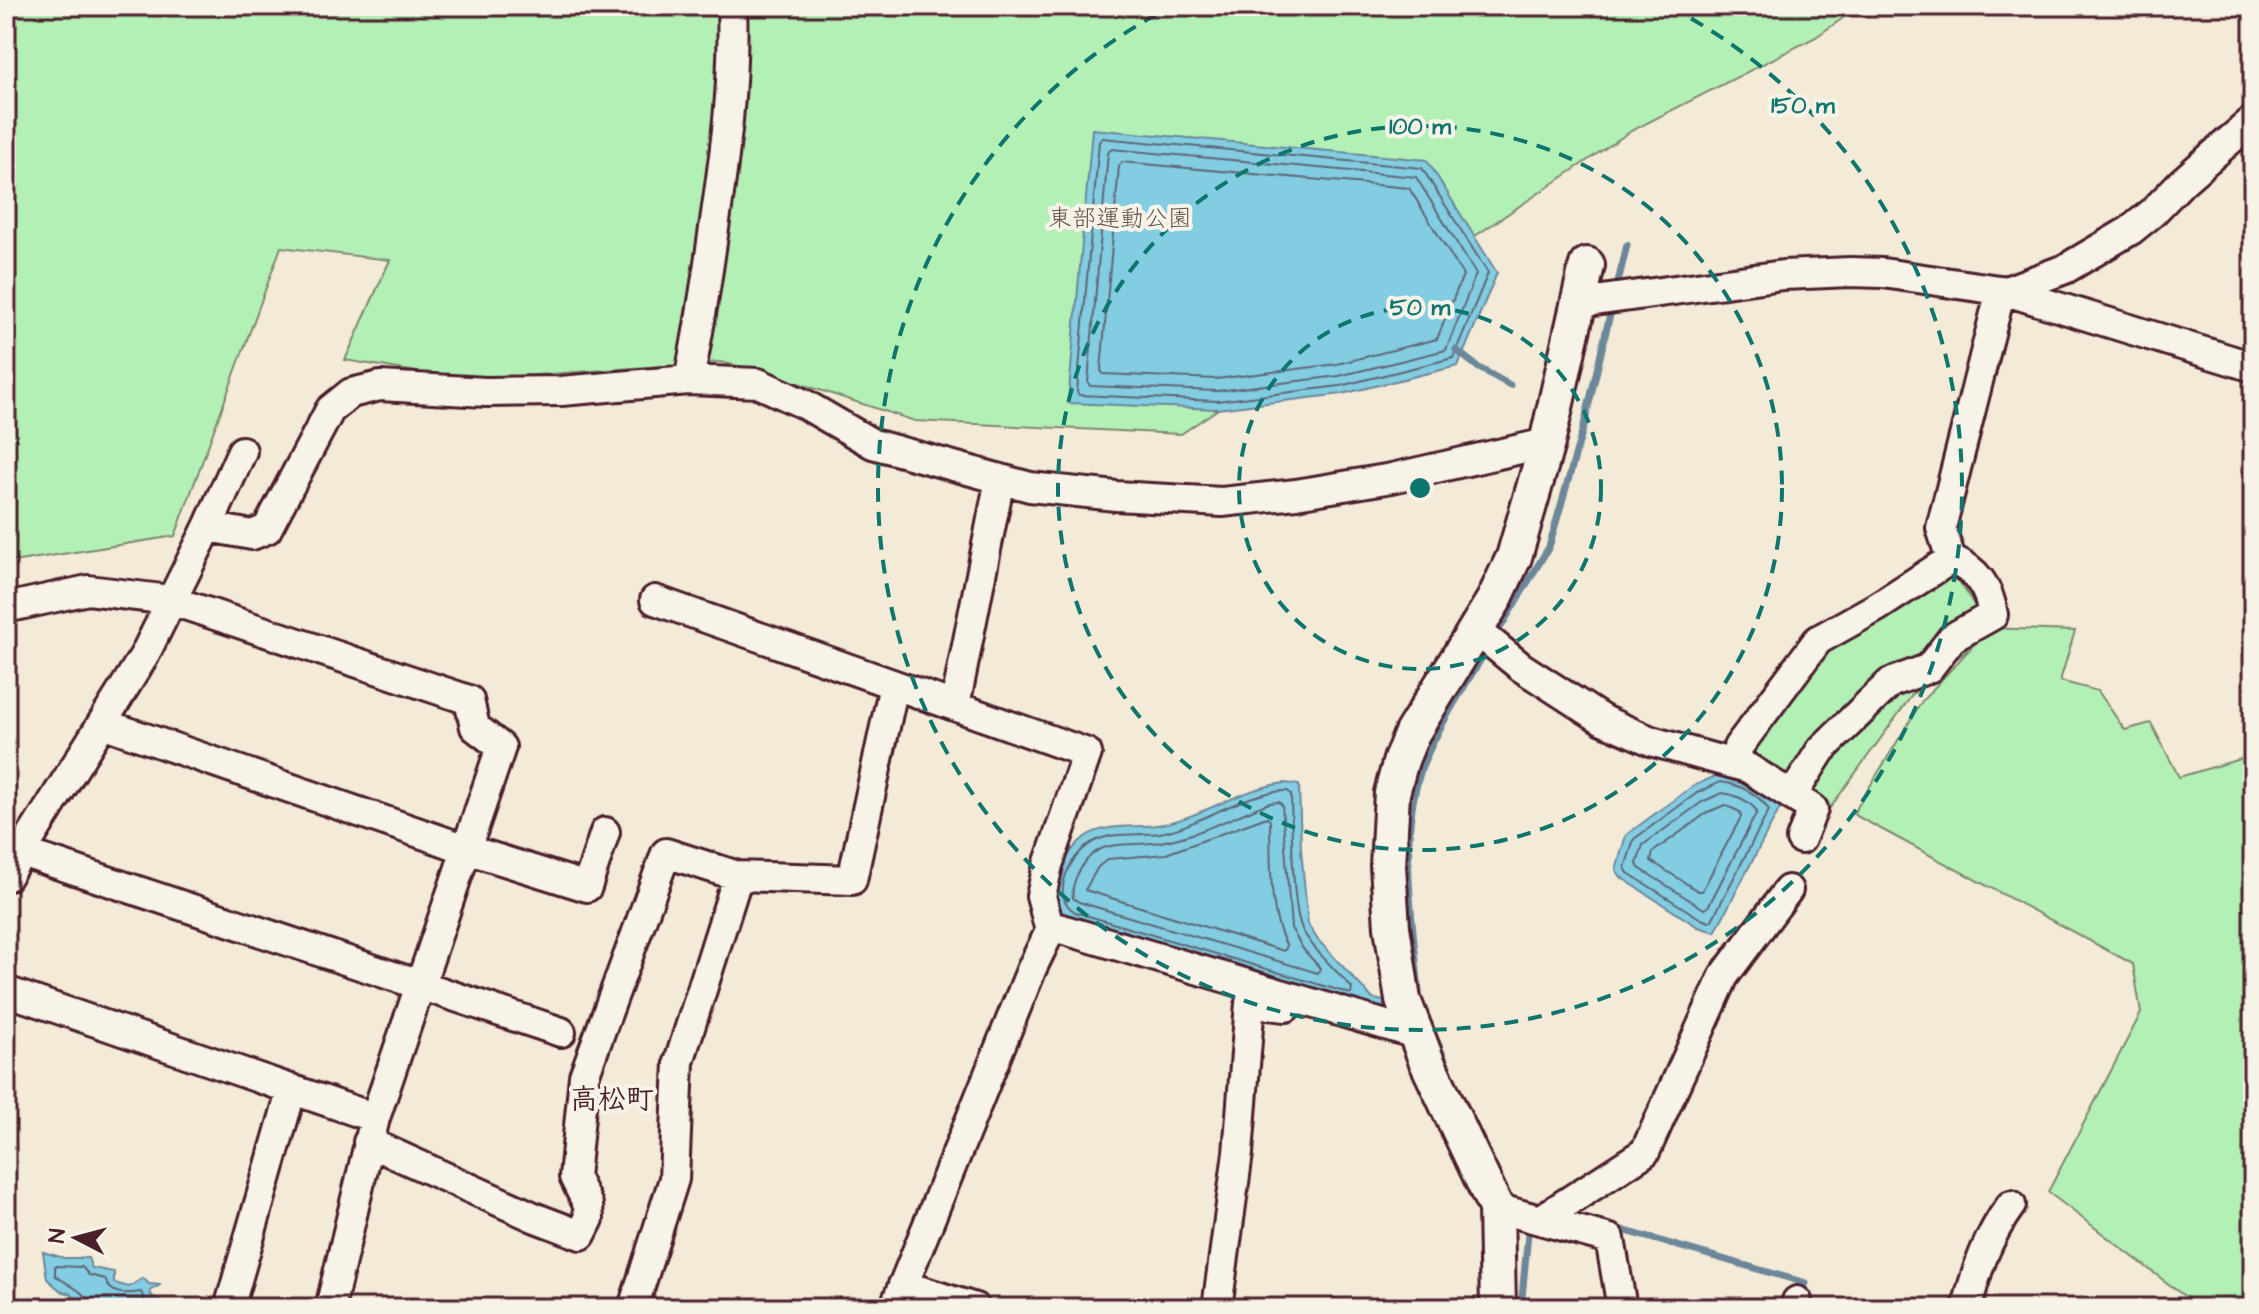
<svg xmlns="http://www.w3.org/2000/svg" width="2259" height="1314" viewBox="0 0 2259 1314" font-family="'Architects Daughter','Klee One',sans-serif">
<rect width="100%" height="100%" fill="#f3ead7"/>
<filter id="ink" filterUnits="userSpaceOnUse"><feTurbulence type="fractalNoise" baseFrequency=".0125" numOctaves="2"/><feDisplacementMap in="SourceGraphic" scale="16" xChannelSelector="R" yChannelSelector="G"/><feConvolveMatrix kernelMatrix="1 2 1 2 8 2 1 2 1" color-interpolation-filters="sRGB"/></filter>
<g filter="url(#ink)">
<!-- green -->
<path fill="#b3f0b6" stroke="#7e8870" stroke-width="2" d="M 6,6 L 1860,6 L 1816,37 L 1631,131 L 1181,434 L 915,421 L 764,372 L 720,362 L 465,380 L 345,360 L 390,260 L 281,247 L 175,536 L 6,563 Z
M 1951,568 L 1978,611 L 1966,651 L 1913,694 L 1830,808 L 1787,781 L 1745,745 L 1818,648 Z
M 1989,628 L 2075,631 L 2060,681 L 2098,691 L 2125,730 L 2151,723 L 2179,777 L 2244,758 L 2253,723 L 2253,1308 L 2200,1308 L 2048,1192 L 2141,1013 L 2133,964 L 1853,814 L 1922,701 Z"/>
<!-- water -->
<path fill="#82cde2" stroke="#6c8799" stroke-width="2" d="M 1092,129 L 1427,160 L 1497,273 L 1458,366 L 1342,394 L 1217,409 L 1068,403 Z
M 1720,774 C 1745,778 1763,789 1780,808 L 1715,932 L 1698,927 L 1622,878 L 1616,870 L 1626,835 L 1693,786 Z
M 1285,783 L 1299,785 L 1301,849 L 1308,924 L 1317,939 L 1373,999 L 1385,1001 L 1381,1012 L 1071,919 C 1062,913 1053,907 1054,896 C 1054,876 1069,849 1085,837 C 1104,823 1135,828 1157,825 C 1202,818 1240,788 1285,783 Z
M 43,1252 L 64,1258 L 88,1258 L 92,1268 L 114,1272 L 114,1283 L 129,1287 L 143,1278 L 149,1284 L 160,1285 L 150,1291 L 152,1296 L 161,1301 L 163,1308 L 84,1308 L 71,1294 L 61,1291 L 47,1279 Z"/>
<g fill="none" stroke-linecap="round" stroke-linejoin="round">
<!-- shore -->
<path stroke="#606574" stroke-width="2" d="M 1102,138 L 1422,168 L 1488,273 L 1453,358 L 1340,386 L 1217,401 L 1079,395 L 1077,392 L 1099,142 Z
M 1111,149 L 1416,177 L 1476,274 L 1446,350 L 1339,376 L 1217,391 L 1090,386 L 1088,382 L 1108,153 Z
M 1122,162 L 1409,188 L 1463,275 L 1437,339 L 1337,364 L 1216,379 L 1103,374 L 1101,370 L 1119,166 Z
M 1720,782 C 1739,784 1759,794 1769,810 L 1712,920 L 1709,922 L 1701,919 L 1628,873 L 1625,868 L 1634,839 L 1697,793 Z
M 1288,791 L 1291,795 C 1292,823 1291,909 1303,931 C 1315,952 1336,970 1352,988 L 1351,994 L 1075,912 C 1048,895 1071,854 1093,842 C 1112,831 1139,836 1160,833 C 1202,825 1246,790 1288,791 Z
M 1722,793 C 1734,794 1751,801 1757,812 L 1708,907 L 1704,909 L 1639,868 L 1637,864 L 1643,845 L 1702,802 Z
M 1279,802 L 1282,805 L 1291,928 L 1303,949 L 1320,968 L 1318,973 L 1079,902 L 1073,898 C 1070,882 1084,859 1097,851 C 1111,842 1137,845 1152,843 C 1192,839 1232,817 1269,803 Z
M 1725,805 L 1740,812 L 1741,817 L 1702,891 L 1698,891 L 1651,861 L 1653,852 L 1708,812 Z
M 1267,817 L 1270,821 C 1271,858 1268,914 1287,946 L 1284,951 L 1085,890 L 1098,867 L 1108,859 L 1166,854 Z
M 90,1308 C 87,1290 68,1286 55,1275 L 55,1266 L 82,1267 L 89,1275 L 105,1279 C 110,1296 126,1294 141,1292 L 146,1302 L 154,1308"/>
<!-- stream -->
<path stroke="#6c8799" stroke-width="7" d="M 1616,290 L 1627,245
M 1456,350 L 1479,368 L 1510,385
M 1494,638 L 1549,547 L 1584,425 L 1612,306
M 1419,993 C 1413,919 1397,838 1422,767 C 1436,730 1467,682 1488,648
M 1434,1034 L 1448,1067
M 1612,1227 L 1806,1283
M 1521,1308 L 1529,1223"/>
<defs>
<path id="minor" d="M 2006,291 L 2065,269 L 2131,230 L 2152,213 L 2182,182 L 2253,120
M 1580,303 L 1783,275 L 1850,272 L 1883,273 L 2006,291 L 2253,367
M 689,380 C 699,330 707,279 714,228 C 725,154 735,81 732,6
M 208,527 L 252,535 L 267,529 L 330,410 L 351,393 L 380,386 L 486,392 L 561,391 L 689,380 L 758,383 L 806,405 L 873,444 L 1030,487 L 1116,496 L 1222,502 L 1296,494 L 1392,478 L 1547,443
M 655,600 L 1087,753 L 1048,865 L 1041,896 L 1050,931 L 1032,968 L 894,1308
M 6,608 L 88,590 L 170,600 L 469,700 L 475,727 L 501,747 L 375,1118 L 330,1308
M 1476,630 L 1521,667 L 1603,720 L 1651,741 L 1748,768 L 1813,809 L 1801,839
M 955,706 L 1000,479
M 102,723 L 466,849 L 587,887 L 605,832
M 1737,765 L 1738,747 L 1818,640 L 1877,607 L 1951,559
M 1792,796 L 1821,750 L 1890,683 L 1929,668 L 1952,638 L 1993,615 C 1989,587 1977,570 1951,559 L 1941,528 L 2001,290
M 6,847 L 561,1032
M 6,877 L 144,656 L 208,527 L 242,451
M 1050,931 L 1058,928 L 1416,1034
M 6,991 L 375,1118
M 368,1142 L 536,1218 L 581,1235 L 589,1219 L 588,1205 L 574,1177 L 584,1076 L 666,853 L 738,876
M 1496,1208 L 1610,1239 L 1622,1308
M 1540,1220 L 1645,1152 L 1724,976 L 1788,890
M 903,1285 L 975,1308
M 229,1308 L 292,1089
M 633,1308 L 674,1179 L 679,1062 L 738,876 L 852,880 L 894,685
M 1217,1308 L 1238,1153 L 1250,1003 L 1286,1007
M 1796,1308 L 1797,1301
M 1967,1308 C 1976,1270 1988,1236 2011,1205"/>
<path id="tertiary" d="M 1498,1308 L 1496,1208 L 1427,1062 L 1403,1000 L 1392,927 L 1388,866 L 1392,793 L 1401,760 L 1412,733 L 1494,600 L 1514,557 L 1547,443 L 1587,265"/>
</defs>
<!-- minor casing -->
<use href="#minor" stroke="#4a1f2b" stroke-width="34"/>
<!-- tertiary casing -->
<use href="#tertiary" stroke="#4a1f2b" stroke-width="40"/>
<!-- minor -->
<use href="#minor" stroke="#f7f3e8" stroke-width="28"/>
<!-- tertiary -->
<use href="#tertiary" stroke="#f7f3e8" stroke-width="34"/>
</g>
</g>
<!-- distance rings -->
<g fill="none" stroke="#0f766e" stroke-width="4" stroke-dasharray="14 10">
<circle cx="1420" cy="488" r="181"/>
<circle cx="1420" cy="488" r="362"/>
<path d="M1670 7A542 542 0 1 1 1170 7"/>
</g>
<g text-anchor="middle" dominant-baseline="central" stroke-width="8" stroke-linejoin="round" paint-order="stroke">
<!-- park labels -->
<g font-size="24" fill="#64534e" stroke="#f7f3e8">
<text x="1120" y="219">東部運動公園</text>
</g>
<!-- quarter labels -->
<g font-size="28" font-weight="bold" fill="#4a1f2b" stroke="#f7f3e8">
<text x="612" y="1099">高松町</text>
</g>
</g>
<circle cx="1420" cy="488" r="12" fill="#0f766e" stroke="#f7f3e8" stroke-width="4"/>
<g font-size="24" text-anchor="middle" font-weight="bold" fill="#0f766e" stroke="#f7f3e8" stroke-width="8" stroke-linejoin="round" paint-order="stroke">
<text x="1803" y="113">150 m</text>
<text x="1420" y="134">100 m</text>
<text x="1420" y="315">50 m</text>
</g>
<!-- margin -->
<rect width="2259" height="1314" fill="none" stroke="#f7f3e8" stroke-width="32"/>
<rect x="16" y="16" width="2227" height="1282" fill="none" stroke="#4a1f2b" stroke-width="3" filter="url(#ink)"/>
<!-- north arrow -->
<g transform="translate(76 1238) rotate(276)" stroke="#f7f3e8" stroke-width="6" paint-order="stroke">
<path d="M0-6L14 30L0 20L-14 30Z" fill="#4a1f2b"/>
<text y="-12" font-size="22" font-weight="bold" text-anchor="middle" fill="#4a1f2b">N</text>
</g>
</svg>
